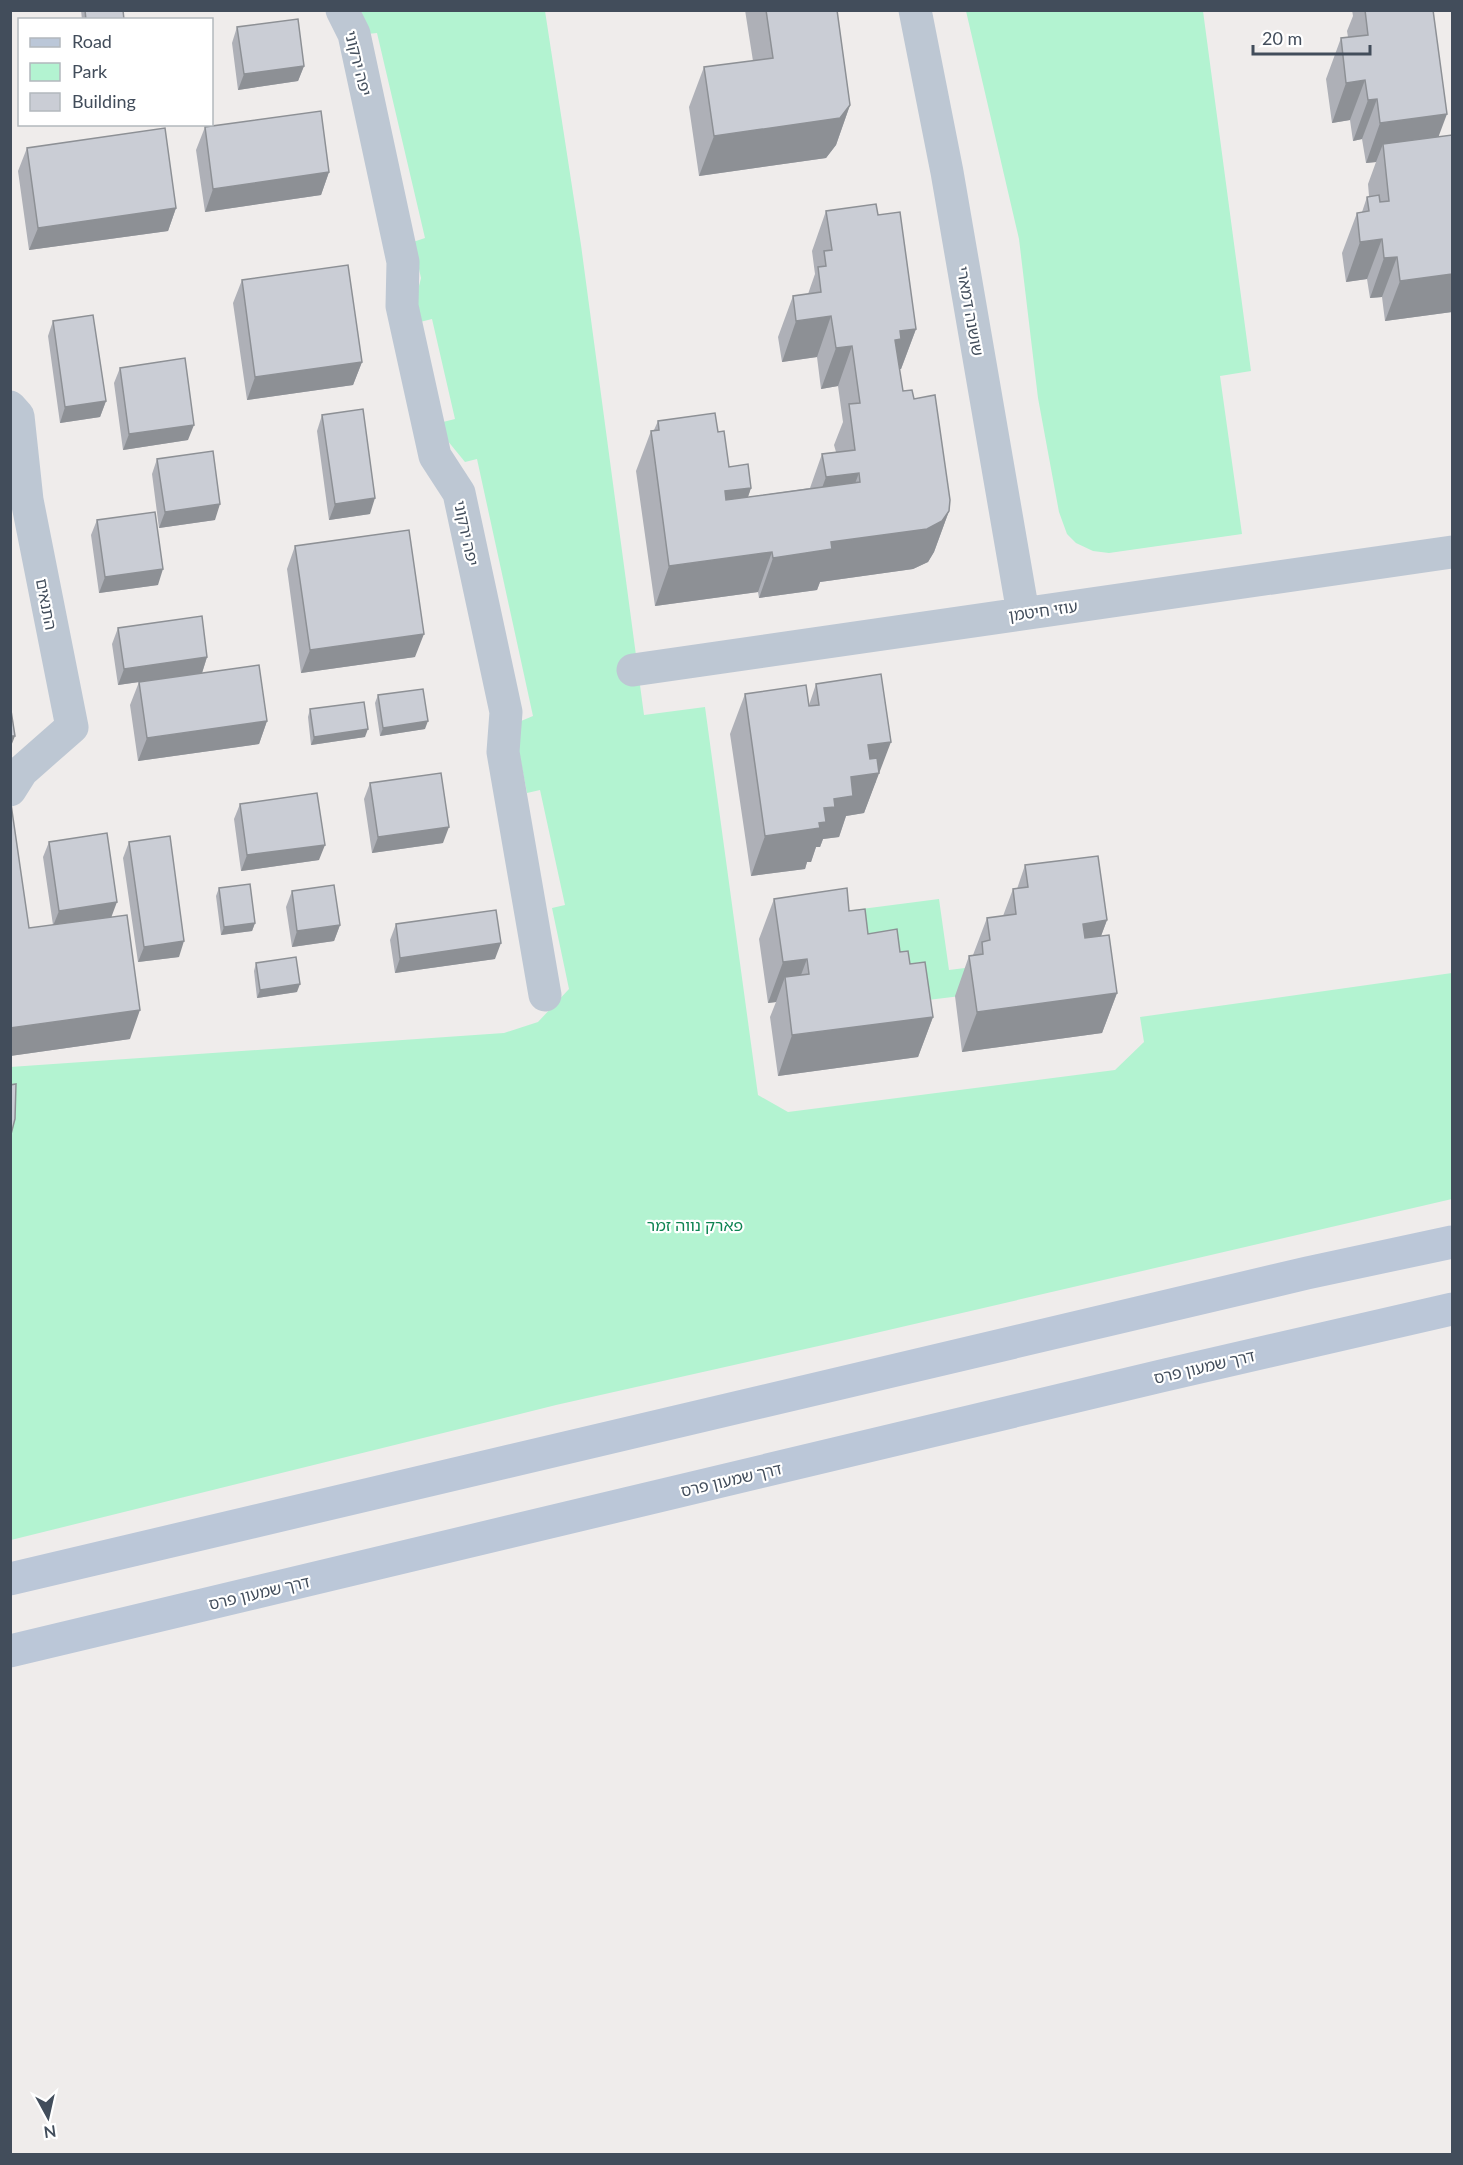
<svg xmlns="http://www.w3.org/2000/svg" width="1463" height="2165" viewBox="0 0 1463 2165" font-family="Lato,'Noto Sans Hebrew',sans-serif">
<rect width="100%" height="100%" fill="#efeceb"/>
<!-- green -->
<path fill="#b3f3d1" d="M 361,11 L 545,11 L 581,245 L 644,715 L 705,707 L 758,1095 L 788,1112 L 1115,1070 L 1144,1042 L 1140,1017 L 1452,973 L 1452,1199 L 854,1338 L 556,1405 L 11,1540 L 10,1067 L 504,1033 L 538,1022 L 569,989 L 552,908 L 565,905 L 540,790 L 527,793 L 518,747 L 521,721 L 533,716 L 477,459 L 465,462 L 447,440 L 443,422 L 455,419 L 432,319 L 420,322 L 415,302 L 421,278 L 413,242 L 425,238 L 377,33 L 367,34 Z
M 966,11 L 1203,11 L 1251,371 L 1220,376 L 1242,534 L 1109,553 L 1093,551 L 1076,543 L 1067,534 L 1059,512 L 1038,398 L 1019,239 Z
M 939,899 L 949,970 L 973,967 L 969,995 L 895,1004 L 869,943 L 867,925 L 846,911 Z"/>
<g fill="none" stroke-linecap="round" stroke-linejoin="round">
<!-- street -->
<path stroke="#bdc7d3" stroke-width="33" d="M 342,10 L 354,34 L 403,262 L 402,306 L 435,456 L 459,493 L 506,712 L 503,752 L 545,995
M 915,10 L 947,172 L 1023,613
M 10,407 L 18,416 L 27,500 L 72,727 L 22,771 L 10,790
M 633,670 L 1452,552"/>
<!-- secondary -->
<path stroke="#bbc7d8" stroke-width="33" d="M 10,1579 L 1307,1273 L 1452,1242
M 10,1651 L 1161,1376 L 1452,1309"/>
</g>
<!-- wall -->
<path fill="#aeb0b7" d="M 81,10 L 123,10 L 124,20 L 82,20 Z
M 745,10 L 837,10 L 850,105 L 836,145 L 826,158 L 699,176 L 689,107 L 704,67 L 753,61 Z
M 1352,10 L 1433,10 L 1439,137 L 1452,135 L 1452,312 L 1385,321 L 1382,297 L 1370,298 L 1367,279 L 1346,282 L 1342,253 L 1357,213 L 1362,212 L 1367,197 L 1369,196 L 1368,184 L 1376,162 L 1366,163 L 1362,139 L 1353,141 L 1350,120 L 1332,123 L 1326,79 L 1341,38 L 1348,37 L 1347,31 L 1353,16 Z
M 237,27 L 304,66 L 298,81 L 238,90 L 232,43 Z
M 205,127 L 329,172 L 321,195 L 205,212 L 196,150 Z
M 27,148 L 176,208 L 168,231 L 29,250 L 18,171 Z
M 826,211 L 878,215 L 916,329 L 901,369 L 899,369 L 903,391 L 914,399 L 949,511 L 934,552 L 928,562 L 913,569 L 820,582 L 817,590 L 759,598 L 758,592 L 655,606 L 636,471 L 651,431 L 654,430 L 658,421 L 718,432 L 729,467 L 751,488 L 748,497 L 810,488 L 822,454 L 836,452 L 834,445 L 843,422 L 838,386 L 821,389 L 817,357 L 782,362 L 778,337 L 793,296 L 808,294 L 815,274 L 812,251 Z
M 242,280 L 362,362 L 353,385 L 247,400 L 233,303 Z
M 53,321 L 106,401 L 100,417 L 60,423 L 48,336 Z
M 120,368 L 188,440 L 123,450 L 114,383 Z
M 322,415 L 370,514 L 329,520 L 317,431 Z
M 157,459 L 215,520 L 159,528 L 152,474 Z
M 97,520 L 158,585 L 99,593 L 91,535 Z
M 295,546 L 415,657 L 301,673 L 287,569 Z
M 118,628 L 207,657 L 202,673 L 118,685 L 112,644 Z
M 139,682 L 267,721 L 259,744 L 138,761 L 130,705 Z
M 816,684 L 876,782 L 875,783 L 864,813 L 846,816 L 839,837 L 823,839 L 820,847 L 816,847 L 811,862 L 807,862 L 805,869 L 751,876 L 730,734 L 745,694 L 809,705 Z
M 378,695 L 425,729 L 380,736 L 375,703 Z
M 310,709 L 365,737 L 311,745 L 308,717 Z
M 370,783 L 443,843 L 372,853 L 364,799 Z
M 240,804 L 319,860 L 241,871 L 234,819 Z
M 10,805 L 29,928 L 53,925 L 43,857 L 49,842 L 112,917 L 130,1039 L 10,1056 Z
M 129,842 L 179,957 L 138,962 L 123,858 Z
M 1025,865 L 1107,920 L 1101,936 L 1117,993 L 1102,1033 L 962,1052 L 955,996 L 969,956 L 973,955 L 987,918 L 1003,916 L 1013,889 L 1017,889 Z
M 219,888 L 255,923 L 252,931 L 221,935 L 216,896 Z
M 292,891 L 340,925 L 334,941 L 292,947 L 286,907 Z
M 774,899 L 849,911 L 868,934 L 900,952 L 910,964 L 933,1017 L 918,1057 L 778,1076 L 770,1017 L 776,1002 L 768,1003 L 759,939 Z
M 396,924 L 495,959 L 395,973 L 390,940 Z
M 256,963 L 297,992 L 257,998 L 254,971 Z"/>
<!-- shaded-wall -->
<path fill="#8d9095" d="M 304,66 L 298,81 L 238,90 L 244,74 Z
M 1365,80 L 1350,120 L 1332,123 L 1346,83 Z
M 1377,99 L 1362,139 L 1353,141 L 1368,100 Z
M 850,105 L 836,145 L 826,158 L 699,176 L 714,136 Z
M 1447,114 L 1432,154 L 1383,144 L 1376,162 L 1366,163 L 1380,123 Z
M 329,172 L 321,195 L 205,212 L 213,189 Z
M 176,208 L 168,231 L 29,250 L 38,228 Z
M 1382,239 L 1367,279 L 1346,282 L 1360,242 Z
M 1397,257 L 1382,297 L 1370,298 L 1384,258 Z
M 1452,274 L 1452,312 L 1385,321 L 1400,281 Z
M 831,316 L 817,357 L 782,362 L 796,321 Z
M 916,329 L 901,369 L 890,370 L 895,340 L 900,331 Z
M 852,346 L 838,386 L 821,389 L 836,348 Z
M 362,362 L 353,385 L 247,400 L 255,377 Z
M 106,401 L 100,417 L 60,423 L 65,407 Z
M 194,425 L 188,440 L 123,450 L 129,434 Z
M 859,473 L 844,513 L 811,518 L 826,477 Z
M 751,488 L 737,528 L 711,532 L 725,491 Z
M 375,498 L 370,514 L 329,520 L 335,504 Z
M 220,504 L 215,520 L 159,528 L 165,512 Z
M 949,511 L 934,552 L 928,562 L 913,569 L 820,582 L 817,590 L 759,598 L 773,558 Z
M 772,552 L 758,592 L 655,606 L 669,566 Z
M 163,569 L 158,585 L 99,593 L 105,577 Z
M 424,634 L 415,657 L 301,673 L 310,650 Z
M 207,657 L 202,673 L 118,685 L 124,669 Z
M 267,721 L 259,744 L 138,761 L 147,738 Z
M 428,721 L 425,729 L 380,736 L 383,728 Z
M 368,729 L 365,737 L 311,745 L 314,737 Z
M 10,736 L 15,736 L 10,749 Z
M 891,742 L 864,813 L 846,816 L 839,837 L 823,839 L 820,847 L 816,847 L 811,862 L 807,862 L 805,869 L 751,876 L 765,836 L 824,808 L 834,799 L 851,777 L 868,745 Z
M 449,827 L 443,843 L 372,853 L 378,837 Z
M 325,845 L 319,860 L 241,871 L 247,855 Z
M 117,902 L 111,918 L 53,926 L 59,911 Z
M 1107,920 L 1092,960 L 1068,964 L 1083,924 Z
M 255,923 L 252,931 L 221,935 L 224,927 Z
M 340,925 L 334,941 L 292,947 L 297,931 Z
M 184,941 L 179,957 L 138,962 L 144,947 Z
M 501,943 L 495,959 L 395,973 L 400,958 Z
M 807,959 L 792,999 L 785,977 L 776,1002 L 768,1003 L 783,962 Z
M 300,984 L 297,992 L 257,998 L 260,990 Z
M 1117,993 L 1102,1033 L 962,1052 L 977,1012 Z
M 140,1010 L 130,1039 L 10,1056 L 10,1028 Z
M 933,1017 L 918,1057 L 778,1076 L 792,1035 Z"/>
<!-- building -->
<path fill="#cacdd5" stroke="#8d9095" stroke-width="1.5" d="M 85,10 L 123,10 L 124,20 L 86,20 Z
M 766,10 L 837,10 L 850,105 L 840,118 L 714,136 L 704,67 L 773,58 Z
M 1365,10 L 1433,10 L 1447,114 L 1380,123 L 1377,99 L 1368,100 L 1365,80 L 1346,83 L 1341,38 L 1368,35 Z
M 298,19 L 304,66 L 244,74 L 237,27 Z
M 321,111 L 329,172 L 213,189 L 205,127 Z
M 165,128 L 176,208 L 38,228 L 27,148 Z
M 1452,135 L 1452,274 L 1400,281 L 1397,257 L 1384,258 L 1382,239 L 1360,242 L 1357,213 L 1369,211 L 1367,197 L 1379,195 L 1380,202 L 1389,201 L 1383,144 Z
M 876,204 L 878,215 L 900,212 L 916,329 L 900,331 L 901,339 L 895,340 L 903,391 L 912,390 L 914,399 L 935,395 L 950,500 L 949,511 L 942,521 L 927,529 L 831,542 L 832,549 L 773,558 L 772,552 L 669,566 L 651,431 L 659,430 L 658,421 L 715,413 L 718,432 L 724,431 L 729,467 L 748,464 L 751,488 L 725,491 L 726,500 L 860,482 L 859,473 L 826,477 L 822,454 L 855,450 L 849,404 L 860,403 L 852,346 L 836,348 L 831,316 L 796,321 L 793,296 L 821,292 L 818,267 L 826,266 L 824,251 L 832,250 L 826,211 Z
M 348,265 L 362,362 L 255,377 L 242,280 Z
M 93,315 L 106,401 L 65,407 L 53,321 Z
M 185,358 L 194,425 L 129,434 L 120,368 Z
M 363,409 L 375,498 L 335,504 L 322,415 Z
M 213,451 L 220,504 L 165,512 L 157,459 Z
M 155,512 L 163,569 L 105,577 L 97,520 Z
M 409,530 L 424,634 L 310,650 L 295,546 Z
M 202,616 L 207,657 L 124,669 L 118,628 Z
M 259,665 L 267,721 L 147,738 L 139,682 Z
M 881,674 L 891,742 L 868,745 L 870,759 L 877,758 L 879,773 L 851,777 L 853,796 L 834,799 L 835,807 L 824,808 L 826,822 L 819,823 L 820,828 L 765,836 L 745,694 L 806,685 L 809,706 L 819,705 L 816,684 Z
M 423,689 L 428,721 L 383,728 L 378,695 Z
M 364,702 L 368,729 L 314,737 L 310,709 Z
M 10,704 L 15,736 L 10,736 Z
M 441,773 L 449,827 L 378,837 L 370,783 Z
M 317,793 L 325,845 L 247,855 L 240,804 Z
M 11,804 L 29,928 L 127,915 L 140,1010 L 10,1028 L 10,805 Z
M 107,833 L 117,902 L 59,911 L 49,842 Z
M 170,836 L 184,941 L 144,947 L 129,842 Z
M 1098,856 L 1107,920 L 1083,924 L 1085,938 L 1109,935 L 1117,993 L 977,1012 L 969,956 L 983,954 L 982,942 L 990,940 L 987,918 L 1016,914 L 1013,889 L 1028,887 L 1025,865 Z
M 250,884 L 255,923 L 224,927 L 219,888 Z
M 334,885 L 340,925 L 297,931 L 292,891 Z
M 847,888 L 849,911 L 865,909 L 868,934 L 897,929 L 900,952 L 908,951 L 910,964 L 925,962 L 933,1017 L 792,1035 L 785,977 L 809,974 L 807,959 L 783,962 L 774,899 Z
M 496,910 L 501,943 L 400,958 L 396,924 Z
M 296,957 L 300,984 L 260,990 L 256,963 Z
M 16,1084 L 15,1119 L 10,1138 L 10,1085 Z"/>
<g text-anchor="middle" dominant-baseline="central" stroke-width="4.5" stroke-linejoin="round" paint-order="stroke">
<!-- street labels -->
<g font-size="16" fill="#424d5b" stroke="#fff">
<text transform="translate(359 63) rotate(76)">יפה ירקוני</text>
<text transform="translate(971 311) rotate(80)">שושנה דמארי</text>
<text transform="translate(467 533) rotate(78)">יפה ירקוני</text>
<text transform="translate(47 604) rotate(79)">התנאים</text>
<text transform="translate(1043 610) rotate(-8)">עוזי חיטמן</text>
<text transform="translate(1204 1366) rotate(-13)">דרך שמעון פרס</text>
<text transform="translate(731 1479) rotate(-13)">דרך שמעון פרס</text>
<text transform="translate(259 1592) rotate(-13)">דרך שמעון פרס</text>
</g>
<!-- park labels -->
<g font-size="16" fill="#0c8351" stroke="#fff">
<text x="695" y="1224">פארק נווה זמר</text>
</g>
</g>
<!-- border -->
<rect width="1463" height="2165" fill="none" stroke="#424d5b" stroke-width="24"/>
<!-- legend -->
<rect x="18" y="18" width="195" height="108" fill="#ffffff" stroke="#b3b8bd" stroke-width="1.5"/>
<rect x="30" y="38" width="30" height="9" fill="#bbc7d8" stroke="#b3b8bd" stroke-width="1.5"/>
<text x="72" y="48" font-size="18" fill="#424d5b">Road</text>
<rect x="30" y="63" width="30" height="18" fill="#b3f3d1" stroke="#b3b8bd" stroke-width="1.5"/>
<text x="72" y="78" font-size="18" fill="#424d5b">Park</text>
<rect x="30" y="93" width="30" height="18" fill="#cacdd5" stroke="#b3b8bd" stroke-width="1.5"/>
<text x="72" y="108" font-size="18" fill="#424d5b">Building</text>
<!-- north arrow -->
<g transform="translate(48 2117) rotate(172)" stroke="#ffffff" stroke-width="4.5" paint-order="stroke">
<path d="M0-4.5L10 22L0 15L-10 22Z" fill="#424d5b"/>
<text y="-9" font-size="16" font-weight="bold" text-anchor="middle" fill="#424d5b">N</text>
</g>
<!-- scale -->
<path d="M1253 45v9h117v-9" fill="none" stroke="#424d5b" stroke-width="3"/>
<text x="1262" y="45" font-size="18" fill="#424d5b" stroke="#ffffff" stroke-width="4.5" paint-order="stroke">20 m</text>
</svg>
